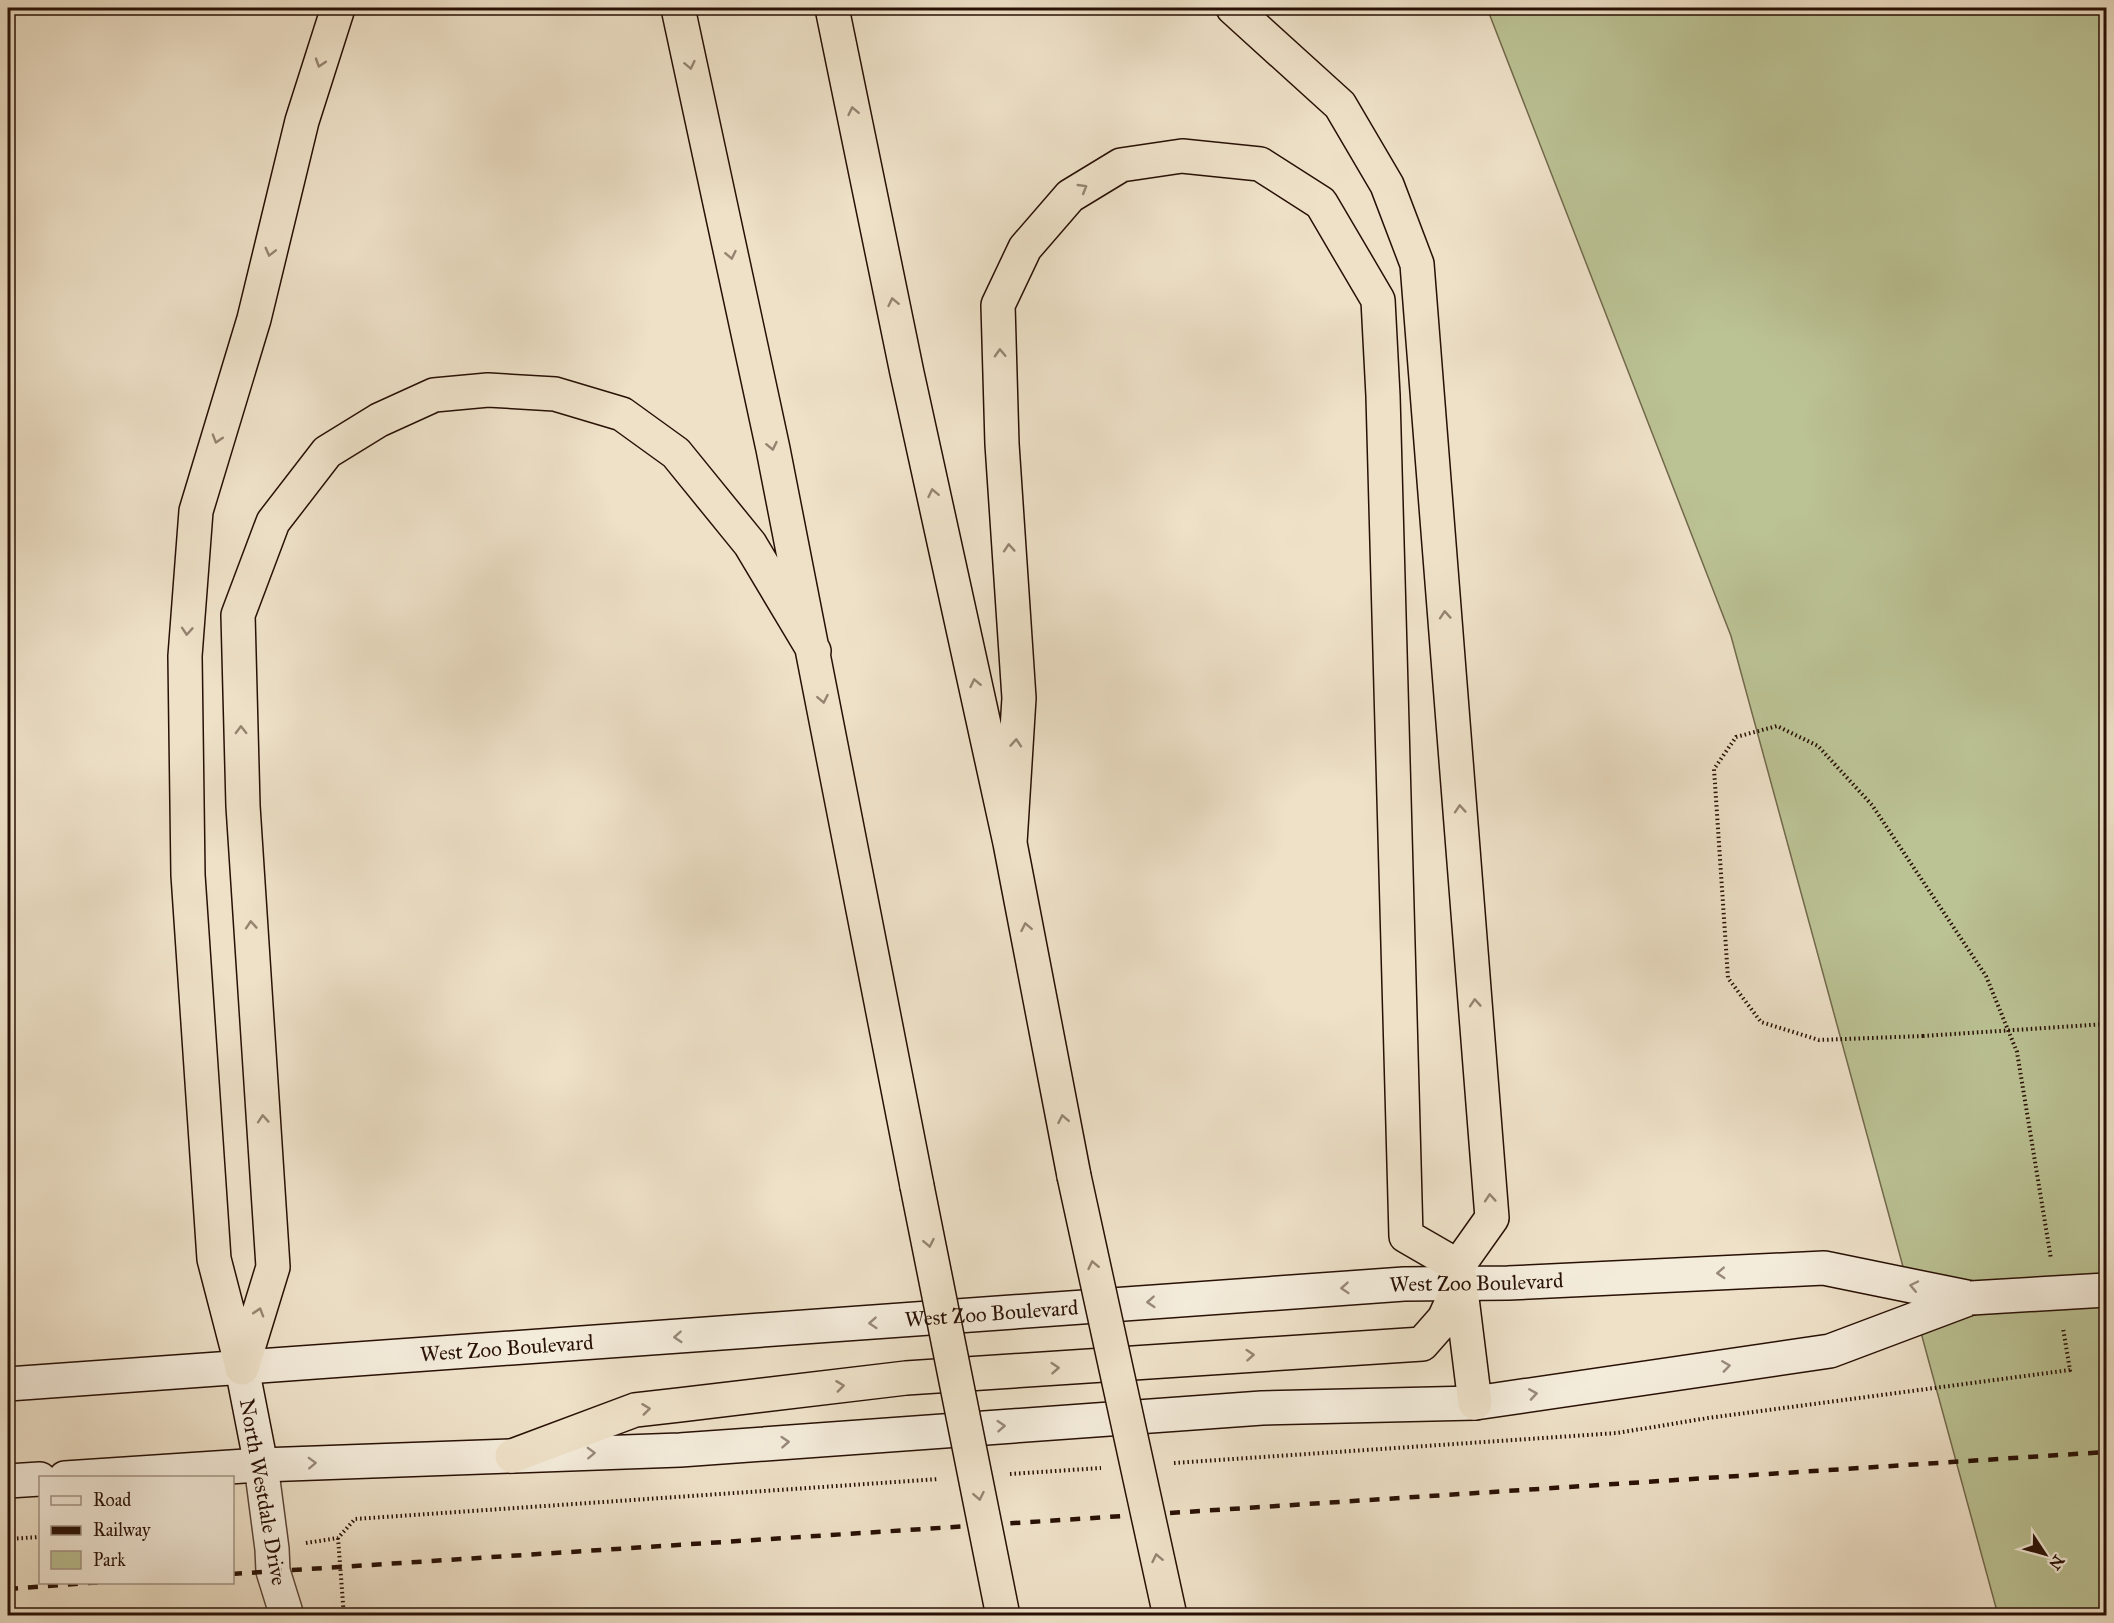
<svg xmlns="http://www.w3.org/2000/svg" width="2114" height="1623" viewBox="0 0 2114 1623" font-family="'IM FELL Great Primer',serif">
<rect width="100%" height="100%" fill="#eee1c8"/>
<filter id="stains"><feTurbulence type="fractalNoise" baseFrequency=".00333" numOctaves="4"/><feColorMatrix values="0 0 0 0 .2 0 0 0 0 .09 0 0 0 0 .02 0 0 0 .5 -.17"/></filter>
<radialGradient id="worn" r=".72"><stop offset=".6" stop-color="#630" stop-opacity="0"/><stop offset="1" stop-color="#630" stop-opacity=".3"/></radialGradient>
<!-- green -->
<path fill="#bbc294" stroke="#72694c" stroke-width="1.5" d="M 1487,8 L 2106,8 L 2106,1615 L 1998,1615 L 1731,636 Z"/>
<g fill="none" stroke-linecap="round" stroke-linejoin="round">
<defs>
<path id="minor" d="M 261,1465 L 272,1549 L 273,1571 L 287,1616"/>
<g id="secondary">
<path d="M 242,1368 L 261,1465"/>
<path id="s1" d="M 8,1384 L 1404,1284 L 1508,1283 L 1824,1268 L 1971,1298"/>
<path d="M 65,1478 L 261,1465 L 680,1450 L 1262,1408 L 1475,1403 L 1830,1351 L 1971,1298"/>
<path d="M 8,1481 L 40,1479"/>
</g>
<path id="motorway" d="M 678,8 L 773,449 L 917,1186
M 832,8 L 907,373 L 1010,843 L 1074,1176
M 1233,8 L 1340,105 L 1387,185 L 1417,264 L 1492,1218 L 1458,1266 L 1475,1403
M 1010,843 L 1019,698 L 1002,444 L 998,305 L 1025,248 L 1070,196 L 1121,165 L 1182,156 L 1260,164 L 1321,203 L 1378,300 L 1383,396 L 1406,1236 L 1458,1266
M 242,1367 L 214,1259 L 188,875 L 185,656 L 196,511 L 254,319 L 302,121 L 338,8
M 242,1368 L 273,1267 L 243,806 L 238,615 L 273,522 L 327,452 L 379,420 L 434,395 L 488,390 L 555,394 L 622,414 L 676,453 L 750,544 L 814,651
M 512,1456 L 635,1410 L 679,1405 L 906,1378 L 1422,1344 L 1444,1319 L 1460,1284"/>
</defs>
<!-- minor casing -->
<use href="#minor" stroke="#5a4436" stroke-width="36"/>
<!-- secondary casing -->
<use href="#secondary" stroke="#281005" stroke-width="36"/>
<!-- motorway casing -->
<use href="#motorway" stroke="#281005" stroke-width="36"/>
<!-- path -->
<path stroke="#281005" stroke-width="4" stroke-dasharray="1.5 3" stroke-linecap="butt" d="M 1923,1036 L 1819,1040 L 1761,1022 L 1728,978 L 1714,769 L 1736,737 L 1777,726 L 1818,746 L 1872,805 L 1986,976 L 2017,1052 L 2051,1259
M 1174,1463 L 1617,1433 L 1708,1418 L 2070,1370 L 2063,1328
M 1010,1474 L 1101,1468
M 338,1538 L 344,1616
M 8,1539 L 40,1537
M 306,1543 L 338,1538 L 355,1519 L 939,1479"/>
<!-- minor -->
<use href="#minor" stroke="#f4ecdb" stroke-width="33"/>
<!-- secondary -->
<use href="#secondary" stroke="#f4ecdb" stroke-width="33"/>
<!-- motorway -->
<use href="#motorway" stroke="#eee1c8" stroke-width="33"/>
<!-- rail -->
<path stroke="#281005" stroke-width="4.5" stroke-dasharray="10 10" stroke-linecap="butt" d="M 232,1574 L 2106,1452
M 8,1589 L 103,1582"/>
<defs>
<path id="secondary-bridge" d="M 1971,1298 L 2106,1290"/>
<path id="motorway-bridge" d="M 1074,1176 L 1170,1616
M 917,1186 L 1003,1616"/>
</defs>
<!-- secondary-bridge casing -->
<use href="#secondary-bridge" stroke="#281005" stroke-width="36" stroke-linecap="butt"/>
<!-- motorway-bridge casing -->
<use href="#motorway-bridge" stroke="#281005" stroke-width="36" stroke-linecap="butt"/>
<!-- path-bridge -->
<path stroke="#281005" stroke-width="4" stroke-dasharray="1.5 3" stroke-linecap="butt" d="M 1923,1036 L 2106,1024"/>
<!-- secondary-bridge -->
<use href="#secondary-bridge" stroke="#f4ecdb" stroke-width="33"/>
<!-- motorway-bridge -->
<use href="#motorway-bridge" stroke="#eee1c8" stroke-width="33"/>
</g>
<!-- one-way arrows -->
<defs><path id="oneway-chevron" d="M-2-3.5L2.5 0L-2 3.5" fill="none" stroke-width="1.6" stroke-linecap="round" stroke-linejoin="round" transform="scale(1.5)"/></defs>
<g stroke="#958370">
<use href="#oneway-chevron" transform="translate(320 63) rotate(108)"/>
<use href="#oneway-chevron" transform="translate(690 65) rotate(78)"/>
<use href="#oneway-chevron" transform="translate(853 111) rotate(-102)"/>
<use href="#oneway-chevron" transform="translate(1083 188) rotate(-31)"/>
<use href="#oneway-chevron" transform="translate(270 252) rotate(104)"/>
<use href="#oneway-chevron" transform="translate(731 255) rotate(78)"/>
<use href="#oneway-chevron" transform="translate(893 302) rotate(-102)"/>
<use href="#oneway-chevron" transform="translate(1000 353) rotate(-92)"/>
<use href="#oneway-chevron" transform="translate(217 439) rotate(107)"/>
<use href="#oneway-chevron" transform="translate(772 446) rotate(78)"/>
<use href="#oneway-chevron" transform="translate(933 493) rotate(-102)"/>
<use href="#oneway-chevron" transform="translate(1009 548) rotate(-94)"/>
<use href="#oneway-chevron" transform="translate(1445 615) rotate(-94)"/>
<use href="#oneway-chevron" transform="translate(187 631) rotate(94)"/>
<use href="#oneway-chevron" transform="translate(975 683) rotate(-102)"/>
<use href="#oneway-chevron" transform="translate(823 699) rotate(79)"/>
<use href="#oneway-chevron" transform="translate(241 730) rotate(-91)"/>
<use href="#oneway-chevron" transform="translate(1016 743) rotate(-86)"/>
<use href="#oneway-chevron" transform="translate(1460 809) rotate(-94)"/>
<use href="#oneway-chevron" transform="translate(251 925) rotate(-94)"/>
<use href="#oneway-chevron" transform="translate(1026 927) rotate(-101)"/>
<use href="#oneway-chevron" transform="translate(1475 1003) rotate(-94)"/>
<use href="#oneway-chevron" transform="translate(263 1119) rotate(-94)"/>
<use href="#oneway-chevron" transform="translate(1063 1119) rotate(-101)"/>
<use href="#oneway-chevron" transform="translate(1490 1198) rotate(-94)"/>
<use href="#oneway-chevron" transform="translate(929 1243) rotate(79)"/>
<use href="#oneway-chevron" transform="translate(1093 1265) rotate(-102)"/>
<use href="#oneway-chevron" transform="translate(259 1312) rotate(-73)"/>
<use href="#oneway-chevron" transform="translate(1250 1355) rotate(-4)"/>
<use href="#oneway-chevron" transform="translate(1055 1368) rotate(-4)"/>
<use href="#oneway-chevron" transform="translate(840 1386) rotate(-7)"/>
<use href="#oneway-chevron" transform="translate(646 1409) rotate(-7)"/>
<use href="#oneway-chevron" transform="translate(979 1496) rotate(79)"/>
<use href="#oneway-chevron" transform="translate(1157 1558) rotate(-102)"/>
</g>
<g stroke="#98897b">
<use href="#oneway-chevron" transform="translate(1721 1273) rotate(177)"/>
<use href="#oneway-chevron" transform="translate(1914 1286) rotate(-168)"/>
<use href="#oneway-chevron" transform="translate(1345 1288) rotate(176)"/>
<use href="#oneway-chevron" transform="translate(1151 1302) rotate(176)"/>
<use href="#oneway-chevron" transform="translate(873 1323) rotate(176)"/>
<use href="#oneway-chevron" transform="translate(678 1337) rotate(176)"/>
<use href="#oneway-chevron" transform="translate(1726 1366) rotate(-8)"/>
<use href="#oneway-chevron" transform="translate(1533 1394) rotate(-9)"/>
<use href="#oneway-chevron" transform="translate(1001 1426) rotate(-4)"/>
<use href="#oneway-chevron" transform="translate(785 1442) rotate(-4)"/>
<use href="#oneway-chevron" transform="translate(591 1453) rotate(-2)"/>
<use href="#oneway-chevron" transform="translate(312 1463) rotate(-2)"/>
</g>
<g text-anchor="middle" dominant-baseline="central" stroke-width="4.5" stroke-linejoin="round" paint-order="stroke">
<!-- street labels -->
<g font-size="21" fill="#281005" stroke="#f4ecdb">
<text stroke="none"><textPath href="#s1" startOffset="1472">West Zoo Boulevard</textPath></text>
<text stroke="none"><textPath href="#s1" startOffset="986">West Zoo Boulevard</textPath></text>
<text stroke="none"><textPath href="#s1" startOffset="500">West Zoo Boulevard</textPath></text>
<text transform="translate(263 1492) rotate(80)">North Westdale Drive</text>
</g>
</g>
<!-- margin -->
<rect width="2114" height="1623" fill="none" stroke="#eee1c8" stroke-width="30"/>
<rect x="9" y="9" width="2096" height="1605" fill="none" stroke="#281005" stroke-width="3"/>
<rect x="15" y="15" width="2084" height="1593" fill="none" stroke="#281005" stroke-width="1.5"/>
<!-- legend -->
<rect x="39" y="1476" width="195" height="108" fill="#f4ecdb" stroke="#a29485" stroke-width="1.5"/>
<rect x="51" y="1496" width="30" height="9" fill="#f4ecdb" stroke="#a29485" stroke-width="1.5"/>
<text x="93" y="1506" font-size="18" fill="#281005">Road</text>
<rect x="51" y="1526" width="30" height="9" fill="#281005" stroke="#a29485" stroke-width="1.5"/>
<text x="93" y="1536" font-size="18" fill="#281005">Railway</text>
<rect x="51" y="1551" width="30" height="18" fill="#bbc294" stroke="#a29485" stroke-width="1.5"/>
<text x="93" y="1566" font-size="18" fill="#281005">Park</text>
<!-- north arrow -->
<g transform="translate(2045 1554) rotate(126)" stroke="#f4ecdb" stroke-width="4.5" paint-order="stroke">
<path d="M0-4.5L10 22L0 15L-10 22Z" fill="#281005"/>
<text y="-9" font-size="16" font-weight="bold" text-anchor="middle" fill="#281005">N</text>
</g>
<rect width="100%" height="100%" filter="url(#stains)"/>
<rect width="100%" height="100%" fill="url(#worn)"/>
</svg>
